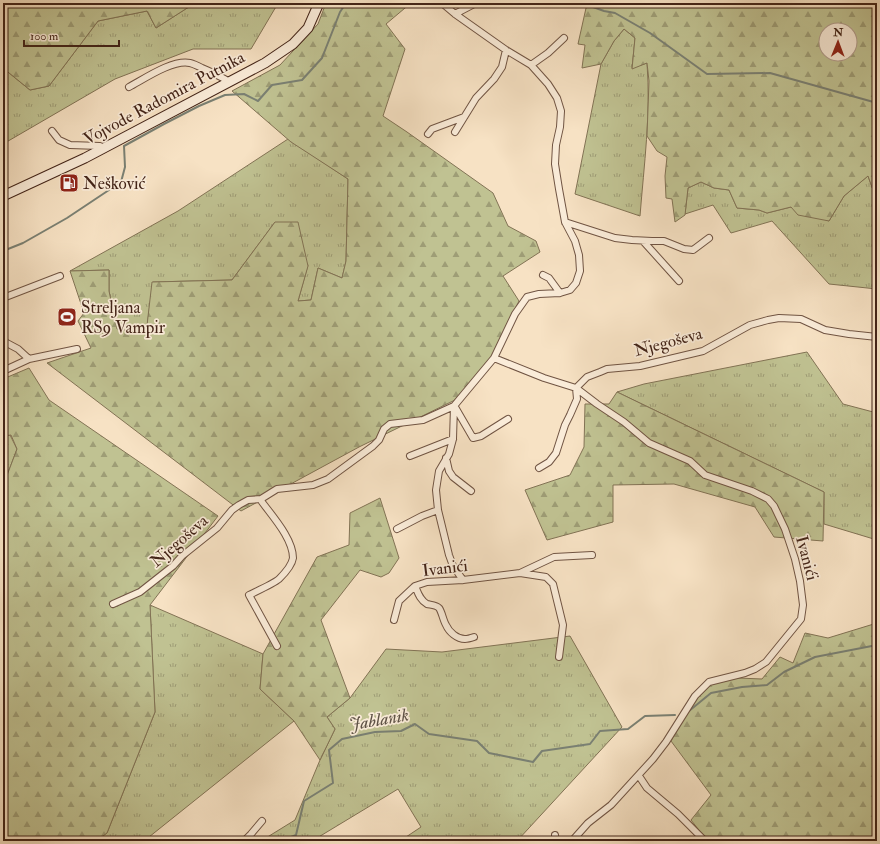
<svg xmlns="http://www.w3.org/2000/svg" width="880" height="844" viewBox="0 0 880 844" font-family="'IM FELL Double Pica',serif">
<defs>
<pattern id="grass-tufts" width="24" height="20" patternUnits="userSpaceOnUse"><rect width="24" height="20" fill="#c0c292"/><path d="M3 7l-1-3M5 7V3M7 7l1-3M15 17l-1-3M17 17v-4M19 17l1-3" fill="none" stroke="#9e9d76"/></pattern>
<pattern id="forest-firs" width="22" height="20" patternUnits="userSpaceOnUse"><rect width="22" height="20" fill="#c0c292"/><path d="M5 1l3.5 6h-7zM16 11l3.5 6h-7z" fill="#9e9d76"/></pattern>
</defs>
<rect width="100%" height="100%" fill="#f7e2c4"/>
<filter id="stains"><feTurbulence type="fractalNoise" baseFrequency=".005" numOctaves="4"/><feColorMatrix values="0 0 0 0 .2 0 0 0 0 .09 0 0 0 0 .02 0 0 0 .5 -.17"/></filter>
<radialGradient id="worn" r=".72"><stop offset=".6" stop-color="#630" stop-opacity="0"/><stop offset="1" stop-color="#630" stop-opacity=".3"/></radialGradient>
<!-- grass -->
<path fill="url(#grass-tufts)" stroke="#827355" d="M 195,3 L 276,3 L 277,5 L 251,49 L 193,49 L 115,79 L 3,144 L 3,68 L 30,90 L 49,86 L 98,21 L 147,11 L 156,28 Z
M 624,29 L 635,38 L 632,68 L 647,63 C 651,114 644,165 640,216 L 575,194 L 601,64 L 614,41 Z
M 288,139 L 348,179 L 346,261 L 342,278 L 318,268 L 311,300 L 298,301 L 308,265 L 275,222 L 232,280 L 153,282 L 146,334 L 117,329 L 109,291 L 109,270 L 70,271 L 178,211 Z
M 868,176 L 877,201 L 877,289 L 829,284 L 772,221 L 731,233 L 713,205 L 685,214 L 688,188 L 701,182 L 714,188 L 729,190 L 737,208 L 759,210 L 767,213 L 791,207 L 829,221 L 844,196 Z
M 807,352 L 843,404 L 877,413 L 877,540 L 824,524 L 824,492 L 617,392 L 644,384 Z
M 10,435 L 17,449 L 3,486 L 3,436 Z
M 150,605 L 263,654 L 260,689 L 294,721 L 144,841 L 96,841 L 107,833 L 155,712 Z
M 570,636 L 622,727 L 517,841 L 400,841 L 421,827 L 398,789 L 312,841 L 261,841 L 295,820 L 320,760 L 335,729 L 327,717 L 350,698 L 386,649 L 442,652 Z"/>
<!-- forest -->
<path fill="url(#forest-firs)" stroke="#827355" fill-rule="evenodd" d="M 3,3 L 195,3 L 156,28 L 147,11 L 98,21 L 49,86 L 30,90 L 3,68 Z
M 326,3 L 411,3 L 386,24 L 405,49 L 383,116 L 407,132 L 493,193 L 508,226 L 536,241 L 540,252 L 503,276 L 519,301 L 492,356 L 474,378 L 455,400 L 359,447 L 241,511 L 47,363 L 91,348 L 78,321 L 84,313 L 70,271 L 109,270 L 109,291 L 117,329 L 146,334 L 152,282 L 232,280 L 275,222 L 298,222 L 308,266 L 298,301 L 311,300 L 318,268 L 342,278 L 346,261 L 348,179 L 291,142 L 232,91 L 280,65 L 318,24 Z
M 595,3 L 877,3 L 877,201 L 868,176 L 844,196 L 829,221 L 798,215 L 791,207 L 767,213 L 759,210 L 737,208 L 729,190 L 714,188 L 701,182 L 688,188 L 685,215 L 675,222 L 672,199 L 666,198 L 665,176 L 667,157 L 657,151 L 647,136 L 649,81 L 647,63 L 632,69 L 635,38 L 624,29 L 614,41 L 601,64 L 582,68 L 585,45 L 578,44 L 586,8 ZM 826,30 L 850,30 L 850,54 L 826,54 Z
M 29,368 L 49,400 L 218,516 L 150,605 L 155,712 L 107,833 L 96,841 L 3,841 L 3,486 L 17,449 L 11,435 L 3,436 L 3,379 Z
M 617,392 L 824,492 L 823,541 L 774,537 L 755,507 L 674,484 L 613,485 L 613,522 L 547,540 L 525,490 L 570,475 L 584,447 L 585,404 L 609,404 Z
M 380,498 L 399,558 L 389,573 L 381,577 L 360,570 L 321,620 L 350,698 L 327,717 L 335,729 L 320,760 L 294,721 L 260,689 L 263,654 L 317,557 L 349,545 L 350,513 Z
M 877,623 L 877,841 L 697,841 L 702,834 L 691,820 L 711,795 L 671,741 L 688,707 L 709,682 L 738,678 L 762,679 L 780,657 L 793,663 L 805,633 L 828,638 Z"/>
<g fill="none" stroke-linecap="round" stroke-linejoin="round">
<!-- stream -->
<path stroke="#7a8073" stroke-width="2" d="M 582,3 L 604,11 L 615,13 L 650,33 L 707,74 L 770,73 L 877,103
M 3,251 L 23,243 L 67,218 L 121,182 L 125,167 L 124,146 L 164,124 L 199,106 L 225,95 L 244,94 L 258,101 L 272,85 L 302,80 L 322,58 L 340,12 L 346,3
M 689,711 L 711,693 L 742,687 L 767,685 L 784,672 L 815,657 L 877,645
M 281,841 L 296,835 L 304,801 L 333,783 L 329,750 L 342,739 L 375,732 L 401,731 L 415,724 L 429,734 L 477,741 L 489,753 L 533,762 L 542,751 L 590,744 L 600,731 L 628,729 L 645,716 L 675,715"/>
<defs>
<path id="minor" d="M 455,14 L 476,3
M 531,65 L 548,53 L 564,38
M 129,87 C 144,79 173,59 190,63 C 194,64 198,66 202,68 C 212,72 221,77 230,82
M 52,131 L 59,140 L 70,145 L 100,146 L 104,148
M 455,132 L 476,98 L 494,79 L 502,67 L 506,50
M 428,134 L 432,129 L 464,117
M 565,222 L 615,238 L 632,240 L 652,241 L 664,241 L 684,249 L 693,250 L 709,238
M 643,241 L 679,281
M 543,275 L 549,278 L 560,293
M 3,298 L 60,276
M 3,341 L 18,349 L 29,359 L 3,371
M 494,358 L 544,378 L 576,388 L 587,377 L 600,372 L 607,369 L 640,366 L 703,351 L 750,325 L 768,320 L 779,318 L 801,319 L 825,330 L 849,334 L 877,337
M 29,359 L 77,349
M 454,406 L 453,439 L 449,454 L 439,471 L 436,490 L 438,510 L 449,555 L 453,566 L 463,580
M 455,407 L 473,438 L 481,436 L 508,419
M 410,456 L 453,439
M 446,458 L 449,471 L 453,477 L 471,491
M 539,468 L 549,462 L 556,453 L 565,425 L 570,415 L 577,399 L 576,388
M 261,499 L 262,502 C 273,517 293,539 293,558 C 292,565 284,574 279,579 C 273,584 257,591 249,595 L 277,646
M 397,529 L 422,516 L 438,510
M 520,573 L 554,557 L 592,555
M 415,586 C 418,593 420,600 427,604 C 431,605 436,605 439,608 C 442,612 443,620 446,625 C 449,632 457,639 465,639 C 468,639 471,638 474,637
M 113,604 L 140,592 L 173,566 L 182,556 L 217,528 L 232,510 L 239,505 L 248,500 L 261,499 L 277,489 L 313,485 L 328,479 L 373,446 L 379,440 L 384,429 L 390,424 L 423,420 L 454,406 L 494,358 L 515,314 L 527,297 L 539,294 L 560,293 L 570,290 L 576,283 L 580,271 L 579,255 L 575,241 L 565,222 L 559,189 L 555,164 L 556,145 L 560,127 L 561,111 L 557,98 L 548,84 L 531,65 L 506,50 L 455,14 L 442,3
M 394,620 L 399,601 L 415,586 L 427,582 L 463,580 L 520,573 L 546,577 L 553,584 L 563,625 L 559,657
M 639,776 L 647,788 L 678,814 L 705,841
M 555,835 L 556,841
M 244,841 L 251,834 L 262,821
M 572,841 L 588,823 L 611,805 L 653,759 L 666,742 L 695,696 L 709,682 L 745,673 L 755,669 L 766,662 L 801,619 L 803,605 L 800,581 L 795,559 L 785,529 L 774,506 L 768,499 L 752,491 L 705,475 L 690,461 L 649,443 L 624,422 L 597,404 L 576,388"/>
<path id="secondary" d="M 3,196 L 85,158 L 265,63 L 293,44 L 308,28 L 319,3"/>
</defs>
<!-- minor casing -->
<use href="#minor" stroke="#705443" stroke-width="8"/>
<!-- secondary casing -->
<use href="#secondary" stroke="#432418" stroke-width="11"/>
<!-- minor -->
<use href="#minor" stroke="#faecd9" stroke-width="6"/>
<!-- secondary -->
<use href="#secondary" stroke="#faecd9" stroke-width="9"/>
</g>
<!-- icons -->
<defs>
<symbol id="fuel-square" viewBox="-11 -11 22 22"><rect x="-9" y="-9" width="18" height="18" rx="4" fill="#8f2418" stroke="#faecd9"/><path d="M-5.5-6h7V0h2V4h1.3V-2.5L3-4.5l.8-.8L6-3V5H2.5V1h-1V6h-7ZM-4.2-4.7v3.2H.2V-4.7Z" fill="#fff"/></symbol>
<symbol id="stadium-square" viewBox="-11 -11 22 22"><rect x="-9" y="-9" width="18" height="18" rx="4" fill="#8f2418" stroke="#faecd9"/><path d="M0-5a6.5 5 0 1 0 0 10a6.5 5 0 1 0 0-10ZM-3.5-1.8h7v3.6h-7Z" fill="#fff"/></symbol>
</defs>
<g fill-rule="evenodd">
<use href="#fuel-square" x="58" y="172" width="22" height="22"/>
<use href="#stadium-square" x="56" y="306" width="22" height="22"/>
</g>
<g text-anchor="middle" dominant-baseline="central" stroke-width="3.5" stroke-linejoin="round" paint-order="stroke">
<!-- street labels -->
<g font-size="17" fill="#432418" stroke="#faecd9">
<text transform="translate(164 98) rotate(-28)">Vojvode Radomira Putnika</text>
<text transform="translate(668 342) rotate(-15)">Njegoševa</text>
<text transform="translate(179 541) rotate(-41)">Njegoševa</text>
<text transform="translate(807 558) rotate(75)">Ivanići</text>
<text transform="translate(445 568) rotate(-7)">Ivanići</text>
</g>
<!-- poi labels -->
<g font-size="17" fill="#432418" stroke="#faecd9" text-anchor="start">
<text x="83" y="183">Nešković</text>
<text x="81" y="307">Streljana<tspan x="81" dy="20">RS9 Vampir</tspan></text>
</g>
<!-- water labels -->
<g font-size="18" font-style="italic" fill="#5e5246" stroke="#faecd9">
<text transform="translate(379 720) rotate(-10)">Jablanik</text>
</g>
</g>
<!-- margin -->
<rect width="880" height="844" fill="none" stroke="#f7e2c4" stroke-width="16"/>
<rect x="4" y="4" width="872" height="836" fill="none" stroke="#432418" stroke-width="2"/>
<rect x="8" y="8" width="864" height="828" fill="none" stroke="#432418"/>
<!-- north arrow -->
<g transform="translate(838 42) rotate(1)"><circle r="19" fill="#faecd9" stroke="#b19c8c"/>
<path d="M0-3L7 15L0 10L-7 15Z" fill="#8f2418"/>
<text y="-6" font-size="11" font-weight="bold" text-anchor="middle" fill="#432418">N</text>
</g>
<!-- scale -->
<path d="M24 40v6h95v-6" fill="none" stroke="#432418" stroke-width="2"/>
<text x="30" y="40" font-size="12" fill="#432418" stroke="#faecd9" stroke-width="3" paint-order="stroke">100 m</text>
<rect width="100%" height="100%" filter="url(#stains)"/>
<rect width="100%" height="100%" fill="url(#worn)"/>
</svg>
